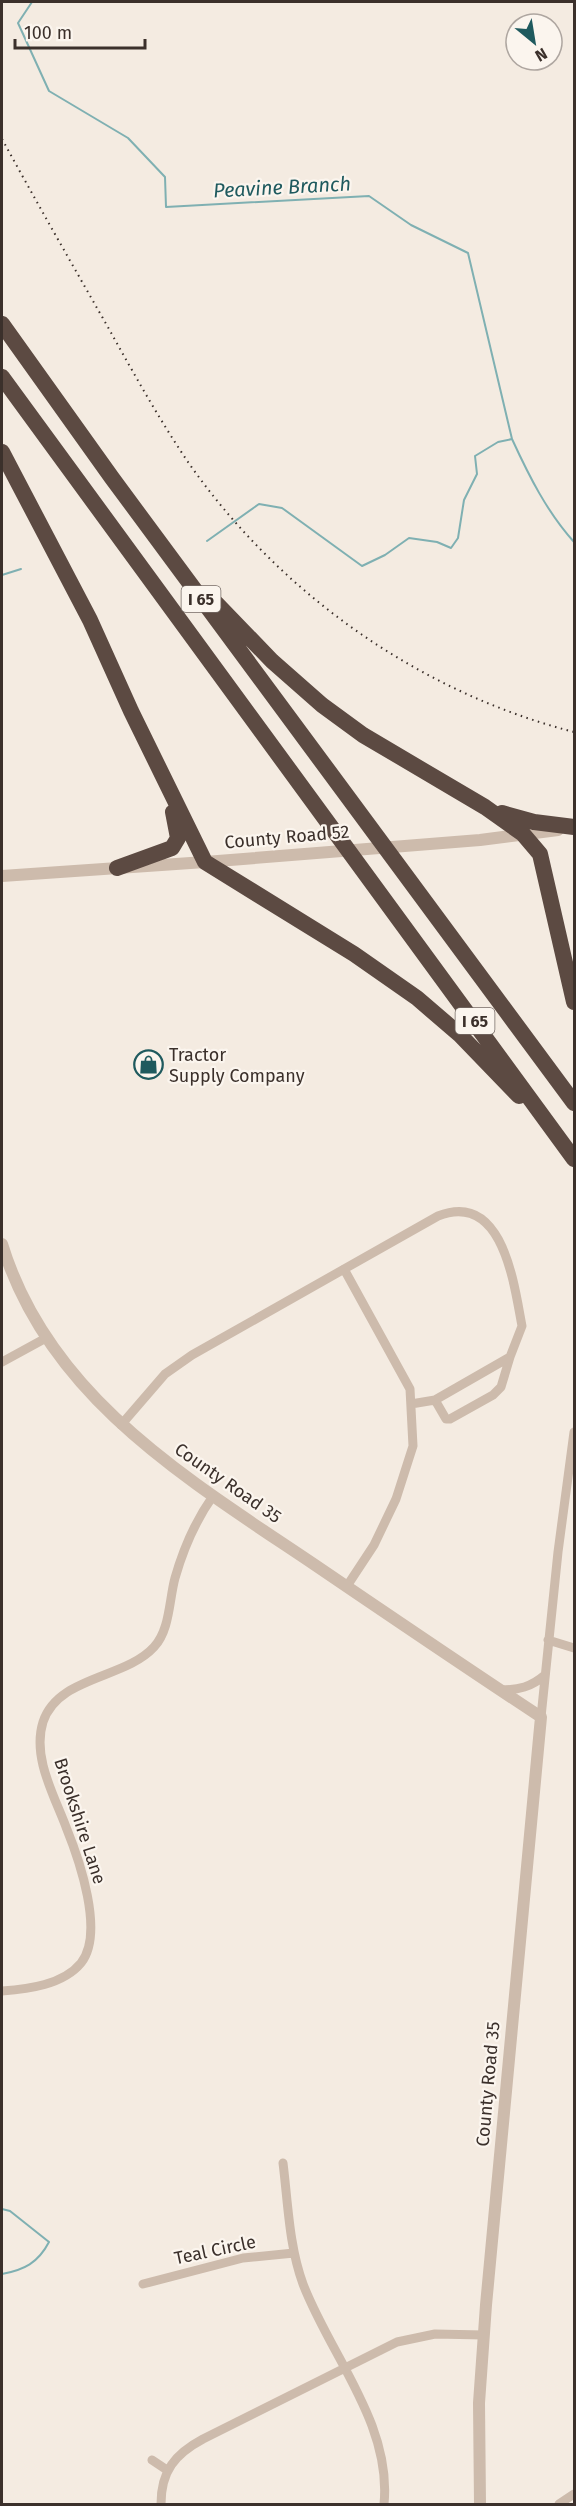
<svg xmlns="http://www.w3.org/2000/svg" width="576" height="2506" viewBox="0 0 576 2506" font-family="'Fira Sans',sans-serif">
<rect width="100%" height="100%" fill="#f4ebe1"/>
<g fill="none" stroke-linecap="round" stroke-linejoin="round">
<!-- stream -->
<path stroke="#7fb0b2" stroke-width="2" d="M 32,2 L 18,23 L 49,91 L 128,138 L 165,177 L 166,207 L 369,196 L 411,225 L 468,253 L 512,439
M 207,541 L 259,504 L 282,508 L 362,566 L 385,555 L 409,538 L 437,542 L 451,548 L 458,538 L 464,500 L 477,474 L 475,456 L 498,442 L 512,439 C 529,476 547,512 574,542
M 2,575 L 21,569
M 2,2209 L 10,2211 L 49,2242 C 38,2263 24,2270 2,2274"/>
<!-- minor -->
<path stroke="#cdbbac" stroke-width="9" d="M 344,1269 L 410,1389 L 413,1446 L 396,1499 L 374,1545 L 347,1586
M 2,1362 L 46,1338
M 435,1400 L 446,1419 L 450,1419 L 493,1395 L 501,1387 L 510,1357
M 121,1425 L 165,1374 L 192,1355 L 438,1216 C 503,1190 514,1284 522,1326 L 510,1357 L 435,1400 L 411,1404
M 548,1640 L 574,1648
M 500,1690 C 519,1690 531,1687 545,1675
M 541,1717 L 558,1552 L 574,1432
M 2,1991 C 28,1989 63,1985 81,1963 C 105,1933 79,1859 66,1827 C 54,1795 32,1757 43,1722 C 58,1676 125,1679 154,1647 C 170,1630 169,1600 175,1578 C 183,1550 196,1520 213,1496
M 283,2163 C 288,2203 289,2246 303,2284 C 330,2355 392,2424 384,2504
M 143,2284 L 243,2258 L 294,2253
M 152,2460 L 167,2470
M 161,2504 C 161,2471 175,2454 203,2439 L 397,2342 L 435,2334 L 484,2335
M 559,2504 L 574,2494"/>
<!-- tertiary -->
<path stroke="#cdbbac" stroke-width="12" d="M 2,876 L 205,862 L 480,840 L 558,830
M 2,1244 C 49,1398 189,1480 315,1565 C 390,1616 465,1667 541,1717 L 486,2305 L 479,2403 L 480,2504"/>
<!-- motorway -->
<path stroke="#5c4a42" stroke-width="16" d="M 2,324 L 112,478 L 574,1103
M 2,377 L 574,1159
M 2,452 L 90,620 L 131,711 L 205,862 L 354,954 L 417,998 L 460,1035 L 519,1096
M 216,603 L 272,661 L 322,705 L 363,735 L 485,807 L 523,834 L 540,854 L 574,1002
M 502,813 L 534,822 L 574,827
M 117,868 L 172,848 L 178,838 L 173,812"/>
<!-- rail -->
<path stroke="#3b302b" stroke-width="2" stroke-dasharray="1.5 4.5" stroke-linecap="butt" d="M 2,139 C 37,203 73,266 109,329 C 134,374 159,419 188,462 C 280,594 419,692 574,732"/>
</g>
<!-- icons -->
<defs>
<symbol id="shop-ring" viewBox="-11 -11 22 22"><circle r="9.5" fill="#fbf5ee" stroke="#1f5a5e" stroke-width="1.5"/><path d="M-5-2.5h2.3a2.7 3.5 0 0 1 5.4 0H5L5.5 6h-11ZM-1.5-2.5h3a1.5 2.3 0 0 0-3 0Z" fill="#1f5a5e"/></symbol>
</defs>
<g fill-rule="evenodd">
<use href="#shop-ring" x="132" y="1048" width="33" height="33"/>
</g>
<g text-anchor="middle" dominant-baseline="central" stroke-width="4.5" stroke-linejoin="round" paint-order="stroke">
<!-- shield labels -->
<g fill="#fbf5ee" stroke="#756b66" stroke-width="1.5">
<rect x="181.5" y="586" width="39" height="26" rx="4.5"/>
<rect x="455.5" y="1008" width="39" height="26" rx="4.5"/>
</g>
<g font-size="16" font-weight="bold" fill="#3b302b">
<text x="201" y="599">I 65</text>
<text x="475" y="1021">I 65</text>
</g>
<!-- street labels -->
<g font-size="18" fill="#3b302b" stroke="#fbf5ee">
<text transform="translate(287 837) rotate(-5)">County Road 52</text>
<text transform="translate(228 1483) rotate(35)">County Road 35</text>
<text transform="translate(80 1821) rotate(72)">Brookshire Lane</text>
<text transform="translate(488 2084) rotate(-85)">County Road 35</text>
<text transform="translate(215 2250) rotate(-12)">Teal Circle</text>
</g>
<!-- poi labels -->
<g font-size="18" fill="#3b302b" stroke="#fbf5ee" text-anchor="start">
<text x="169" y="1055">Tractor<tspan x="169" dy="21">Supply Company</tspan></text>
</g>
<!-- water labels -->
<g font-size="20" font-style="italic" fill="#1f5a5e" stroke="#fbf5ee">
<text transform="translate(282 187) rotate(-3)">Peavine Branch</text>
</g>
</g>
<!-- border -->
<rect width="576" height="2506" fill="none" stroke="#3b302b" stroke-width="6"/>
<!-- north arrow -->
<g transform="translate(534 42) rotate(150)"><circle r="28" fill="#fbf5ee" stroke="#aea6a0" stroke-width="1.5"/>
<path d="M0-4.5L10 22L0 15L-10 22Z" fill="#1f5a5e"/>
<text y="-9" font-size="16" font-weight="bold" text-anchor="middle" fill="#3b302b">N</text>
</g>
<!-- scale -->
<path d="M15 39v9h130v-9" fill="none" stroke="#3b302b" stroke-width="3"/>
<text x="24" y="39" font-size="18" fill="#3b302b" stroke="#fbf5ee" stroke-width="4.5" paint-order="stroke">100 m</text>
</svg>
